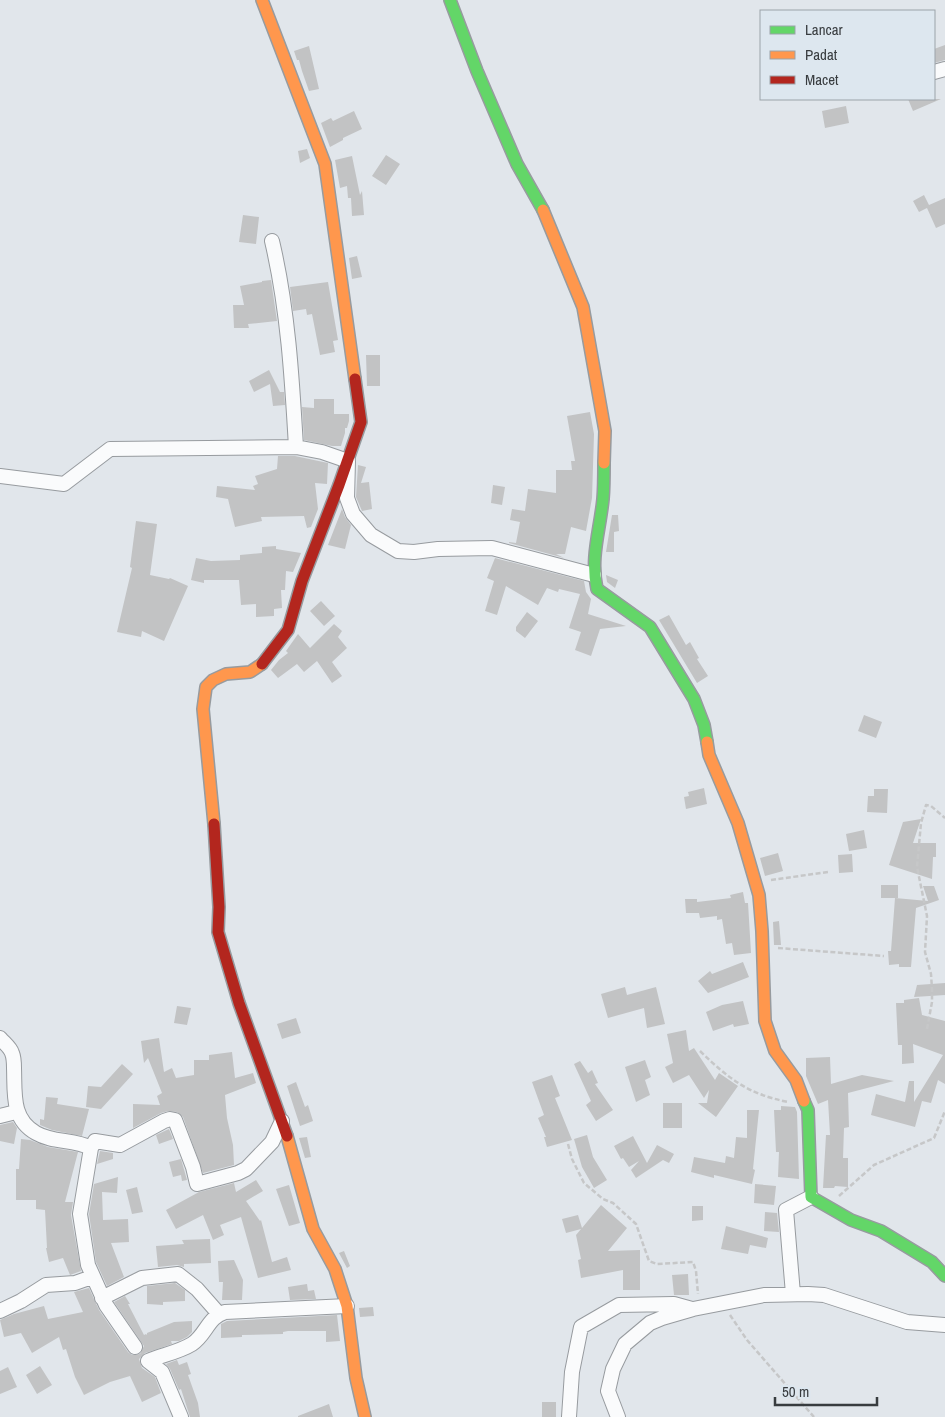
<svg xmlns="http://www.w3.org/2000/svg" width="945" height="1417" viewBox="0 0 945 1417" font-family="'Archivo Narrow',sans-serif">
<rect width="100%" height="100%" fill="#e1e6eb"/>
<!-- building -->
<path fill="#c2c3c4" d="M 945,45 L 945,60 L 934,63 L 934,49 Z
M 309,46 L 319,89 L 309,91 L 302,71 L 299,60 L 297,60 L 294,51 Z
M 908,99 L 941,99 L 913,111 Z
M 846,106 L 849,123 L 825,128 L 822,111 Z
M 354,111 L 362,129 L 343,138 L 343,140 L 330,147 L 321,123 L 331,118 L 333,121 Z
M 307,149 L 310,158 L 300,163 L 298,151 Z
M 386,155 L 400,164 L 386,185 L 372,176 Z
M 352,156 L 360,195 L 362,191 L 364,215 L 352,216 L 351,198 L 348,198 L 347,186 L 340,188 L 335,160 Z
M 924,195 L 929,205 L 945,198 L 945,224 L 936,228 L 927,208 L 919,212 L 913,201 Z
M 243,215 L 259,217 L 256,244 L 239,242 Z
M 357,256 L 362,277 L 352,279 L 349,258 Z
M 271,280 L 277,321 L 248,324 L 249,328 L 234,328 L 233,305 L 244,305 L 240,286 L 262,282 L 262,281 Z
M 328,282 L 338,340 L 333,341 L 335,352 L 320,355 L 312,314 L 307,315 L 306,309 L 293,311 L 290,287 Z
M 366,355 L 380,355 L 380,386 L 367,386 Z
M 269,370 L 280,392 L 284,392 L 285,405 L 273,406 L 270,384 L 254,392 L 249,381 Z
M 314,399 L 334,399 L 334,414 L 349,414 L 349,421 L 347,428 L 345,428 L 345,433 L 341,446 L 332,446 L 304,440 L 302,407 L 314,408 Z
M 590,412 L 594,434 L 592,498 L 586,531 L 571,527 L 565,554 L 556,554 L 564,558 L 509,543 L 509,542 L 516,543 L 520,522 L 510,520 L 512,509 L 525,511 L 528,489 L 556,493 L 556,470 L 572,470 L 571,461 L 575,461 L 567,416 Z
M 278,456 L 295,456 L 328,463 L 327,484 L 315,483 L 318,509 L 311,527 L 307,528 L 304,516 L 261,517 L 262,521 L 235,527 L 228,499 L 216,497 L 217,486 L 255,490 L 253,486 L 258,484 L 255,476 L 277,469 Z
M 358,465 L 366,467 L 361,483 L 369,482 L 372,509 L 362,511 L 356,497 Z
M 493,485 L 505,487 L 502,505 L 491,503 Z
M 342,509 L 345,517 L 351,525 L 345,549 L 328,545 Z
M 612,515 L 618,515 L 619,531 L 614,532 L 614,552 L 606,552 Z
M 136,521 L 157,524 L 150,575 L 169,579 L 170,578 L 188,586 L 164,641 L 142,631 L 141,637 L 117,632 L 132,568 L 130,567 Z
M 276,546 L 276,549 L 301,553 L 293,572 L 286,571 L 285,590 L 281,590 L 282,608 L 274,609 L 274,616 L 256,617 L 256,604 L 241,605 L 239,580 L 204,580 L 204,583 L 191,580 L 196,558 L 211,561 L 240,560 L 240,555 L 262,553 L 262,547 Z
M 495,558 L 584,581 L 586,592 L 591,599 L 588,614 L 626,626 L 600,629 L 591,656 L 575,650 L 581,632 L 569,628 L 580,594 L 559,589 L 558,592 L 547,588 L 538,605 L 506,586 L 497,615 L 485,611 L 494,581 L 487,578 Z
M 606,575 L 618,580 L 615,588 L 607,582 Z
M 321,601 L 335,616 L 324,626 L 310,611 Z
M 527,612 L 538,621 L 525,638 L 516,631 L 516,627 Z
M 669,615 L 686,645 L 690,642 L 699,658 L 697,659 L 708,676 L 697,683 L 659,620 Z
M 334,624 L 342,631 L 338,637 L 347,648 L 332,662 L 342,676 L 332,683 L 317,661 L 304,672 L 297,664 L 278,678 L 271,670 L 279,660 L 288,653 L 286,651 L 298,634 L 310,648 Z
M 864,715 L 882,722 L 876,738 L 858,731 Z
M 704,788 L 707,804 L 686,809 L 684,797 L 689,796 L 688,792 Z
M 874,789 L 888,789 L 887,813 L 867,812 L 868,796 L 874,796 Z
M 921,819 L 913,843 L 936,843 L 936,857 L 933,857 L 932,879 L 889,865 L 903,822 Z
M 864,830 L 867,848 L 849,851 L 846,834 Z
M 778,853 L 783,871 L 765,876 L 760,858 Z
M 852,854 L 853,872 L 839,873 L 838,855 Z
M 881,885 L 898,885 L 898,898 L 895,898 L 928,901 L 923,886 L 934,886 L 939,900 L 916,908 L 911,967 L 899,967 L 899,964 L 889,965 L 888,951 L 891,951 L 895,898 L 881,898 Z
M 743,892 L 745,903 L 748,903 L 751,953 L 734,955 L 732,943 L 726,944 L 722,919 L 717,920 L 717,916 L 700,918 L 699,913 L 686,913 L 685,899 L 697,899 L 697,902 L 731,898 L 730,895 Z
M 779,921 L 781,945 L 774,945 L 773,922 Z
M 743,962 L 749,977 L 708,993 L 698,981 L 710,971 L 712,974 Z
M 945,983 L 945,995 L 914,997 L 917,985 Z
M 625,987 L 627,995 L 656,987 L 665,1024 L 647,1028 L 644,1008 L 608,1018 L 601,994 Z
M 919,998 L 922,1015 L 945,1021 L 945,1084 L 938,1080 L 931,1103 L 922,1101 L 915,1127 L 871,1115 L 876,1094 L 905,1102 L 909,1081 L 914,1081 L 914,1102 L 943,1055 L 913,1044 L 914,1063 L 902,1064 L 902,1045 L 898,1045 L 896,1003 L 904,1003 L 904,1000 Z
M 743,1001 L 749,1024 L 734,1027 L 733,1024 L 713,1031 L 706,1012 L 722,1005 Z
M 177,1006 L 191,1008 L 187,1025 L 174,1023 Z
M 296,1018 L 301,1033 L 282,1039 L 277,1024 Z
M 686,1030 L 689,1051 L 694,1048 L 715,1080 L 719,1073 L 738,1086 L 716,1117 L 698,1103 L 707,1103 L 709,1090 L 704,1098 L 689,1075 L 673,1083 L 665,1067 L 673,1063 L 667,1034 Z
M 159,1038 L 164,1072 L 172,1068 L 176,1078 L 194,1075 L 194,1060 L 209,1060 L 209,1055 L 232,1052 L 235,1078 L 253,1073 L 256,1083 L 225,1095 L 227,1118 L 233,1145 L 234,1165 L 203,1173 L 183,1117 L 177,1112 L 168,1111 L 161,1113 L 133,1128 L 133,1104 L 160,1105 L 157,1096 L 162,1093 L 148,1058 L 144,1063 L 141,1041 Z
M 830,1057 L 831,1084 L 862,1075 L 894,1081 L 848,1093 L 849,1127 L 844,1128 L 843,1158 L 848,1158 L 848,1187 L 835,1186 L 834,1188 L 823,1188 L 826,1135 L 830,1135 L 828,1100 L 818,1104 L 806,1076 L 806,1058 Z
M 645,1060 L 651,1077 L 645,1080 L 650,1095 L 636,1102 L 625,1067 Z
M 580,1061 L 588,1073 L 592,1070 L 598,1083 L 595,1084 L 613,1110 L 596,1121 L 586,1105 L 591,1101 L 574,1064 Z
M 122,1064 L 133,1074 L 101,1109 L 86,1107 L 88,1086 L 101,1087 Z
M 552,1075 L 560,1096 L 555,1098 L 572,1140 L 547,1147 L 544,1137 L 546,1137 L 538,1118 L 544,1115 L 532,1082 Z
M 296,1082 L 305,1107 L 308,1105 L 313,1121 L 300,1126 L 287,1086 Z
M 46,1097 L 58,1098 L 57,1104 L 89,1109 L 82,1136 L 52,1130 L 40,1125 L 40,1119 L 44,1120 Z
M 663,1103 L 682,1103 L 682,1128 L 663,1128 Z
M 781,1106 L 795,1107 L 797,1112 L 799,1179 L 778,1177 L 779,1152 L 776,1152 L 774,1110 L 781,1110 Z
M 747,1110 L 759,1110 L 753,1169 L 755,1170 L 752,1184 L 714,1175 L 714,1178 L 691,1172 L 694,1157 L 725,1163 L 726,1156 L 734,1158 L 736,1137 L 747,1138 Z
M 13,1122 L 17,1128 L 14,1144 L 0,1141 L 0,1125 Z
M 169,1129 L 173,1139 L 159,1144 L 156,1135 Z
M 587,1135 L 593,1157 L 607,1180 L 594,1188 L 582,1167 L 574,1139 Z
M 633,1136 L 647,1163 L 657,1145 L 674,1154 L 669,1163 L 663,1160 L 636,1178 L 631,1170 L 639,1161 L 629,1167 L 623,1158 L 621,1159 L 614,1146 Z
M 307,1137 L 311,1157 L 305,1158 L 299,1138 Z
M 21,1139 L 30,1140 L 48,1147 L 78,1152 L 65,1202 L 73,1202 L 71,1215 L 81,1271 L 70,1275 L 63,1258 L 49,1262 L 46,1248 L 47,1248 L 45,1210 L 36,1209 L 36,1200 L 16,1200 L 16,1169 L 19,1169 Z
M 100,1151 L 113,1153 L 113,1159 L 97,1164 Z
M 181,1159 L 187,1180 L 182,1181 L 181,1175 L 173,1177 L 169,1162 Z
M 118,1177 L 117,1193 L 102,1192 L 103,1220 L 128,1219 L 129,1242 L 111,1243 L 124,1277 L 107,1286 L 96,1262 L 89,1214 L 94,1184 Z
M 256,1180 L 263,1191 L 246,1201 L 260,1221 L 261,1220 L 272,1262 L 287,1257 L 291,1270 L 258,1278 L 241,1217 L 220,1225 L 224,1235 L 213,1240 L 203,1215 L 176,1229 L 166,1210 L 199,1192 L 234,1183 L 236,1192 Z
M 755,1184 L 776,1186 L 774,1205 L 754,1203 Z
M 289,1185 L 300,1223 L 289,1226 L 276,1189 Z
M 137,1187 L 143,1212 L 132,1214 L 126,1190 Z
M 601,1205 L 627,1228 L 608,1251 L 640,1250 L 640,1290 L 623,1290 L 623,1270 L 581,1278 L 578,1260 L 581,1259 L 576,1235 L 581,1229 L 566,1233 L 562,1219 L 578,1215 L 582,1228 Z
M 692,1206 L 703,1206 L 703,1220 L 692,1221 Z
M 765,1212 L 777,1213 L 779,1232 L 764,1231 Z
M 726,1226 L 768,1238 L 766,1248 L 750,1245 L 748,1254 L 721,1249 Z
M 210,1239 L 211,1263 L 184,1264 L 184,1267 L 177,1265 L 158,1267 L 156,1246 L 184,1244 L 182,1240 Z
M 344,1251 L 350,1266 L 347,1268 L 339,1253 Z
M 234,1260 L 243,1280 L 242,1300 L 222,1300 L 223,1282 L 219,1282 L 218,1261 Z
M 688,1274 L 689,1295 L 674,1295 L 672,1275 Z
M 175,1283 L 185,1290 L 185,1301 L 163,1302 L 163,1305 L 147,1304 L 147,1286 Z
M 307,1284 L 308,1291 L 314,1290 L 316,1299 L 290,1300 L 288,1287 Z
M 89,1288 L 99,1310 L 128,1352 L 132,1355 L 140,1354 L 144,1346 L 114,1302 L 125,1296 L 130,1304 L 128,1304 L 144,1335 L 146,1334 L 147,1335 L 147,1333 L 174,1322 L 192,1321 L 192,1332 L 187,1337 L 179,1341 L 171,1341 L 172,1344 L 145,1353 L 139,1359 L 142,1368 L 155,1377 L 161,1393 L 142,1402 L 130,1376 L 110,1382 L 84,1395 L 75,1377 L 66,1349 L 63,1350 L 59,1337 L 32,1353 L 21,1333 L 4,1337 L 0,1320 L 14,1314 L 44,1306 L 48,1319 L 83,1312 L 74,1292 Z
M 373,1307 L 374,1316 L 360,1317 L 359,1308 Z
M 337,1315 L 340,1341 L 326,1342 L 326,1331 L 288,1331 L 283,1332 L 283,1334 L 242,1335 L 242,1337 L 221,1338 L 221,1324 L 227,1321 Z
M 177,1360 L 179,1365 L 187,1362 L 191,1374 L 188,1375 L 198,1403 L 200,1417 L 190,1417 L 181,1389 L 179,1390 L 170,1369 L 166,1364 Z
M 40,1366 L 52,1385 L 37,1394 L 26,1375 Z
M 8,1367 L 17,1387 L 0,1394 L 0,1371 Z
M 542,1402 L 556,1402 L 556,1417 L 542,1417 Z
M 329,1404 L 333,1417 L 298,1417 L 298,1416 Z"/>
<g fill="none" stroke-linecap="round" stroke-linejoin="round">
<defs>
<path id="street" d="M 934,72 L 945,69
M 272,241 C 288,309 292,378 296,447
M 0,476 L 64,484 L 110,449 L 296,447 L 322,452 L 348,461 L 347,498 L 353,514 L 371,535 L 398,551 L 414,552 L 438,549 L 492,548 L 594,575
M 0,1038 C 4,1043 10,1047 12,1053 C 14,1058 14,1063 14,1068 C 15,1093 11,1119 36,1133 C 53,1143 74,1139 91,1148 L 80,1214 L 88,1265 L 106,1305 L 135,1347
M 0,1116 L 16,1112
M 91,1148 L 95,1141 L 120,1145 L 164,1121 L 170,1119 L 175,1120 L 193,1167 L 197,1184 L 238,1173 L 246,1169 L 272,1142 L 282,1121
M 793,1294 L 786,1210 L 811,1197
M 102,1298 L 142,1278 L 178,1274 L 197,1289 L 219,1314
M 0,1311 L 21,1301 L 46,1285 L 75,1283 L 92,1277
M 148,1361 C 162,1355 179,1352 192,1344 C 206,1335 208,1317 225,1312 L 347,1306
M 148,1361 L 162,1372 L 181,1417
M 569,1417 L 572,1372 L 581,1327 L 619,1305 L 674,1304 L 692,1309
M 618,1417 L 608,1391 L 613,1369 L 625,1344 L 650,1323 L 662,1318 L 693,1309 L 764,1295 L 808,1294 L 824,1295 L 907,1322 L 945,1325"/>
<path id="fast" d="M 450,0 L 477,71 L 517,164 L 543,210
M 604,463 C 604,475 604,487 603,499 C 600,530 590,558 597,589 L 650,627 L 694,699 L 704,725 L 707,742
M 804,1101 L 808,1110 L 811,1197 L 851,1220 L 881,1231 L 932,1262 L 945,1276"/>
<path id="slow" d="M 262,0 L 325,164 L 355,379
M 543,210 L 583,307 L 605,431 L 604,463
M 707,742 L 709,755 L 738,823 L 759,895 L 762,931 L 765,1021 L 775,1051 L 796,1080 L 804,1101
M 214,824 L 203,709 L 206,687 L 213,680 L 226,674 L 250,672 L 262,664
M 287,1136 L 313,1229 L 335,1269 L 347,1306 L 356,1378 L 365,1417"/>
<path id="jam" d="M 262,664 L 288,630 L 302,581 L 339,485 L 361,422 L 355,379
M 214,824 L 219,907 L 218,932 L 239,1003 L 287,1136"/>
</defs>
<!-- street casing -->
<use href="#street" stroke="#979b9f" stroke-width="16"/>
<!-- fast casing -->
<use href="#fast" stroke="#979b9f" stroke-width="14"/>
<!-- slow casing -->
<use href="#slow" stroke="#979b9f" stroke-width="14"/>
<!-- jam casing -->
<use href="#jam" stroke="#979b9f" stroke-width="14"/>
<!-- path -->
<path stroke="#c6c7c8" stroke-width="2.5" stroke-dasharray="5 2.5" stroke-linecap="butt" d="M 771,880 L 828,872
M 778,948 L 884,956
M 927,1029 L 932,1002 L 932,989 L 931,974 L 925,952 L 927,916 L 917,867 L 921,823 L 926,805 L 931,806 L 945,818
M 700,1051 C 729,1079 748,1094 788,1102
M 568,1144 L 572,1159 L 584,1183 L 603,1199 L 613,1203 L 636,1224 L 649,1261 L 657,1264 L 693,1262 L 696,1271 L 698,1294
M 839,1196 L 874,1165 L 934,1138 L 945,1111
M 730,1315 L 747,1340 L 814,1417"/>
<!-- street -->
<use href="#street" stroke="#fafbfc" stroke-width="14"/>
<!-- fast -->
<use href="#fast" stroke="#63d668" stroke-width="11"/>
<!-- slow -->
<use href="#slow" stroke="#ff974d" stroke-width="11"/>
<!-- jam -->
<use href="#jam" stroke="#b3261e" stroke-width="11"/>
</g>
<!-- legend -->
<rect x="760" y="10" width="175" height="90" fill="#dde7ef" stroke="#9ba3a9"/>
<rect x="770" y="26" width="25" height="8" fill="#63d668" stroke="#9ba3a9"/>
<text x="805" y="35" font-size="15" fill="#383c3f">Lancar</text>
<rect x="770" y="51" width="25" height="8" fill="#ff974d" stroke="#9ba3a9"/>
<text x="805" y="60" font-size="15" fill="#383c3f">Padat</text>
<rect x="770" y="76" width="25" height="8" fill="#b3261e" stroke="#9ba3a9"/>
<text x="805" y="85" font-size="15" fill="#383c3f">Macet</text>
<!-- scale -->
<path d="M775 1397v8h102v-8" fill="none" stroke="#383c3f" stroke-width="2.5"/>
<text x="782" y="1397" font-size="15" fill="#383c3f" stroke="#dde7ef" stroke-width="4" paint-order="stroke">50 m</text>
</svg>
